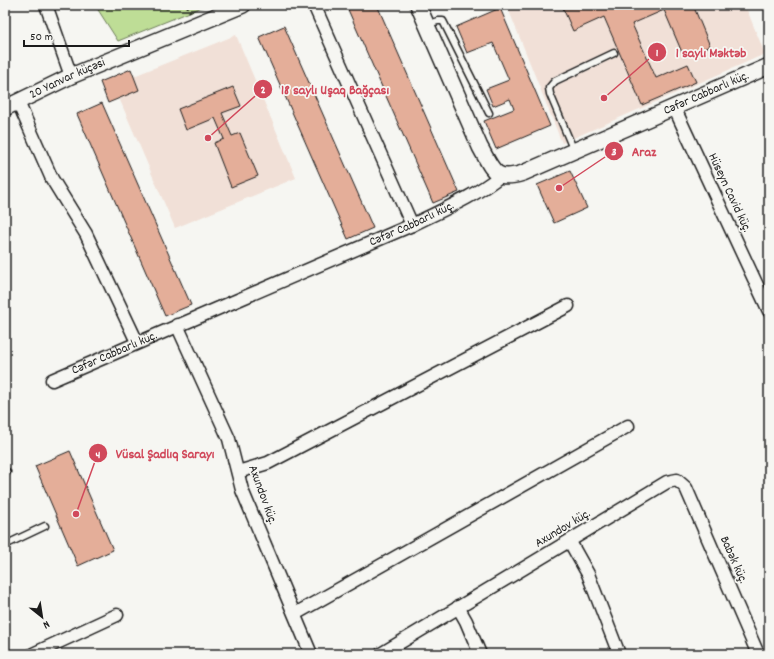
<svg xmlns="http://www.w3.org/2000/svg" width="774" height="659" viewBox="0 0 774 659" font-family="Dekko,sans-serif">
<rect width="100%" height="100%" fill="#f6f6f2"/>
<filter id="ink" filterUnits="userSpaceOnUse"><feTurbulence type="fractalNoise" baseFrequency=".025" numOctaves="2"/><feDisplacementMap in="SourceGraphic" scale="8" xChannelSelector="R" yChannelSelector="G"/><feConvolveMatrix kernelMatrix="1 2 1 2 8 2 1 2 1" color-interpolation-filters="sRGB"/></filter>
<g filter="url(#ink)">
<!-- built -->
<path fill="#f1e0d7" d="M 509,5 L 745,5 L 765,54 L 562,143 L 507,6 Z
M 236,35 L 296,178 L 175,228 L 119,98 L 139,90 L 134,76 Z"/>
<!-- green -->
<path fill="#bedd96" stroke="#6d7c59" d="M 95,5 L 207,5 L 118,41 Z"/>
<!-- building -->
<path fill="#e4ae99" stroke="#1c1c1c" d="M 346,5 L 377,5 L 459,192 L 433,203 Z
M 565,5 L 693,5 L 710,46 L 684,57 L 664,10 L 632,24 L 656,78 L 688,64 L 696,82 L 642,105 L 604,17 L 573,31 L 562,6 Z
M 500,8 L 550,126 L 496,149 L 484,121 L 514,109 L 510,99 L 493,106 L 486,89 L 509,80 L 493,43 L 467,53 L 456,27 Z
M 284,26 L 373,228 L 348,239 L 259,37 Z
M 131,69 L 139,90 L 108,103 L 100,82 Z
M 233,87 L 241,106 L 222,113 L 232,136 L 240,133 L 258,176 L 231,187 L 214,143 L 224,139 L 215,118 L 186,130 L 178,109 Z
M 102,103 L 191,305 L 165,316 L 77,114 Z
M 570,171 L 587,208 L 554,223 L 537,185 Z
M 70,451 L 113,550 L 78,566 L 35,466 Z"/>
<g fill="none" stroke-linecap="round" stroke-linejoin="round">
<defs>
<path id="service" d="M 426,25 L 438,21 L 443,21 L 489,113
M 574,151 L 550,94 L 549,88 L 555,81 L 614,53
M 5,473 L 7,472
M 5,545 L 45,526"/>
<g id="minor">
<path d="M 46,5 L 71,76"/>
<path d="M 314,5 L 412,225"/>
<path d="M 18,102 L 52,179 L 86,234 L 137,342"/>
<path d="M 674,107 L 769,311"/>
<path d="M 177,325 L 229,439 L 242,490 L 311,654"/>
<path id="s1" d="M 52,380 L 412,225 C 442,210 474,197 500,176"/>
<path d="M 238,472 L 268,463 L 568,306"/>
<path d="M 570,542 L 588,574 L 619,654"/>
<path d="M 458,607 L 466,621 L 480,654"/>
<path d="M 295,614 L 628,426"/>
<path d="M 33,654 L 117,615"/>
<path d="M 381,654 L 667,482 L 677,480 L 686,488 L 758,654"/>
</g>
<g id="tertiary">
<path id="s2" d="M 418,5 L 480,147 C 493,170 494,182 523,173 L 769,66"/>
<path id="s3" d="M 5,108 L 71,76 L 243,5"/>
</g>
</defs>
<!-- service casing -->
<use href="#service" stroke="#1c1c1c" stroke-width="9"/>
<!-- minor casing -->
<use href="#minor" stroke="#1c1c1c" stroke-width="15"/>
<!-- tertiary casing -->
<use href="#tertiary" stroke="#1c1c1c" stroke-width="18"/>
<!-- path -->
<path stroke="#1c1c1c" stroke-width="2.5" stroke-dasharray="3 3" stroke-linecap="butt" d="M 187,5 L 190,12"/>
<!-- service -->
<use href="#service" stroke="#f6f6f2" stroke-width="6"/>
<!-- minor -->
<use href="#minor" stroke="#f6f6f2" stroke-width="12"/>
<!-- tertiary -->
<use href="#tertiary" stroke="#f6f6f2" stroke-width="15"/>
</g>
</g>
<g text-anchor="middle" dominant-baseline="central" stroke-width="3.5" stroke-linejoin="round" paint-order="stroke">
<!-- street labels -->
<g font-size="13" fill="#1c1c1c" stroke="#f6f6f2">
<text stroke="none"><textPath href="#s3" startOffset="69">20 Yanvar küçəsi</textPath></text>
<text stroke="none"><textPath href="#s2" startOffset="413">Cəfər Cabbarlı küç.</textPath></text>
<text transform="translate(729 193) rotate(65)">Hüseyn Cavid küç.</text>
<text stroke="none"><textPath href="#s1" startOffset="392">Cəfər Cabbarlı küç.</textPath></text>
<text stroke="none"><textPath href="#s1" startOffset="68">Cəfər Cabbarlı küç.</textPath></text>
<text transform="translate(262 495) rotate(70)">Axundov küç.</text>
<text transform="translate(563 529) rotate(-31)">Axundov küç.</text>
<text transform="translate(733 560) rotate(66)">Babək küç.</text>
</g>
</g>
<!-- callouts -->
<path fill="none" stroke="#d1495b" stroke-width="1.5" d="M604 98L657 52M208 138L263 89M559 188L614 151M76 514L98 453"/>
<g fill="#d1495b" stroke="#f6f6f2" stroke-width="1.5">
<circle cx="604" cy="98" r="4"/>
<circle cx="208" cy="138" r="4"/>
<circle cx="559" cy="188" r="4"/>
<circle cx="76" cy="514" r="4"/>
<circle cx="657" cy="52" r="10"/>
<circle cx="263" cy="89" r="10"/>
<circle cx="614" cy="151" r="10"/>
<circle cx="98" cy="453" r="10"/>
</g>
<g font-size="12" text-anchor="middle" font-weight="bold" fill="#fff">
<text x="657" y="56">1</text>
<text x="263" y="93">2</text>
<text x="614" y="155">3</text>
<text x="98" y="458">4</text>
</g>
<g font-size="14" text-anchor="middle" font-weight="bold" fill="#d1495b" stroke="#f6f6f2" stroke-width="3.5" stroke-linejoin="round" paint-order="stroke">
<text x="711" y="57">1 saylı Məktəb</text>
<text x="335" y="94">18 saylı Uşaq Bağçası</text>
<text x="644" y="156">Araz</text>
<text x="165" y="458">Vüsal Şadlıq Sarayı</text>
</g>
<!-- margin -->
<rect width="774" height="659" fill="none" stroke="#f6f6f2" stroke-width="20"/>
<rect x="10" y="10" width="754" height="639" fill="none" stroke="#1c1c1c" stroke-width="1.5" filter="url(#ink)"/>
<!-- north arrow -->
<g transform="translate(42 617) rotate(150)" stroke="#f6f6f2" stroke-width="3" paint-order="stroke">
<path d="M0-3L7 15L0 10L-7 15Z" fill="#1c1c1c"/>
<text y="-6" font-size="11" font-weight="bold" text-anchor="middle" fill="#1c1c1c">N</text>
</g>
<!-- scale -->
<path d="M24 40v6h105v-6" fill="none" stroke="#1c1c1c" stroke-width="2"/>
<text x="30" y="40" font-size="12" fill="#1c1c1c" stroke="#f6f6f2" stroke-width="3" paint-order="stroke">50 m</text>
</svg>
